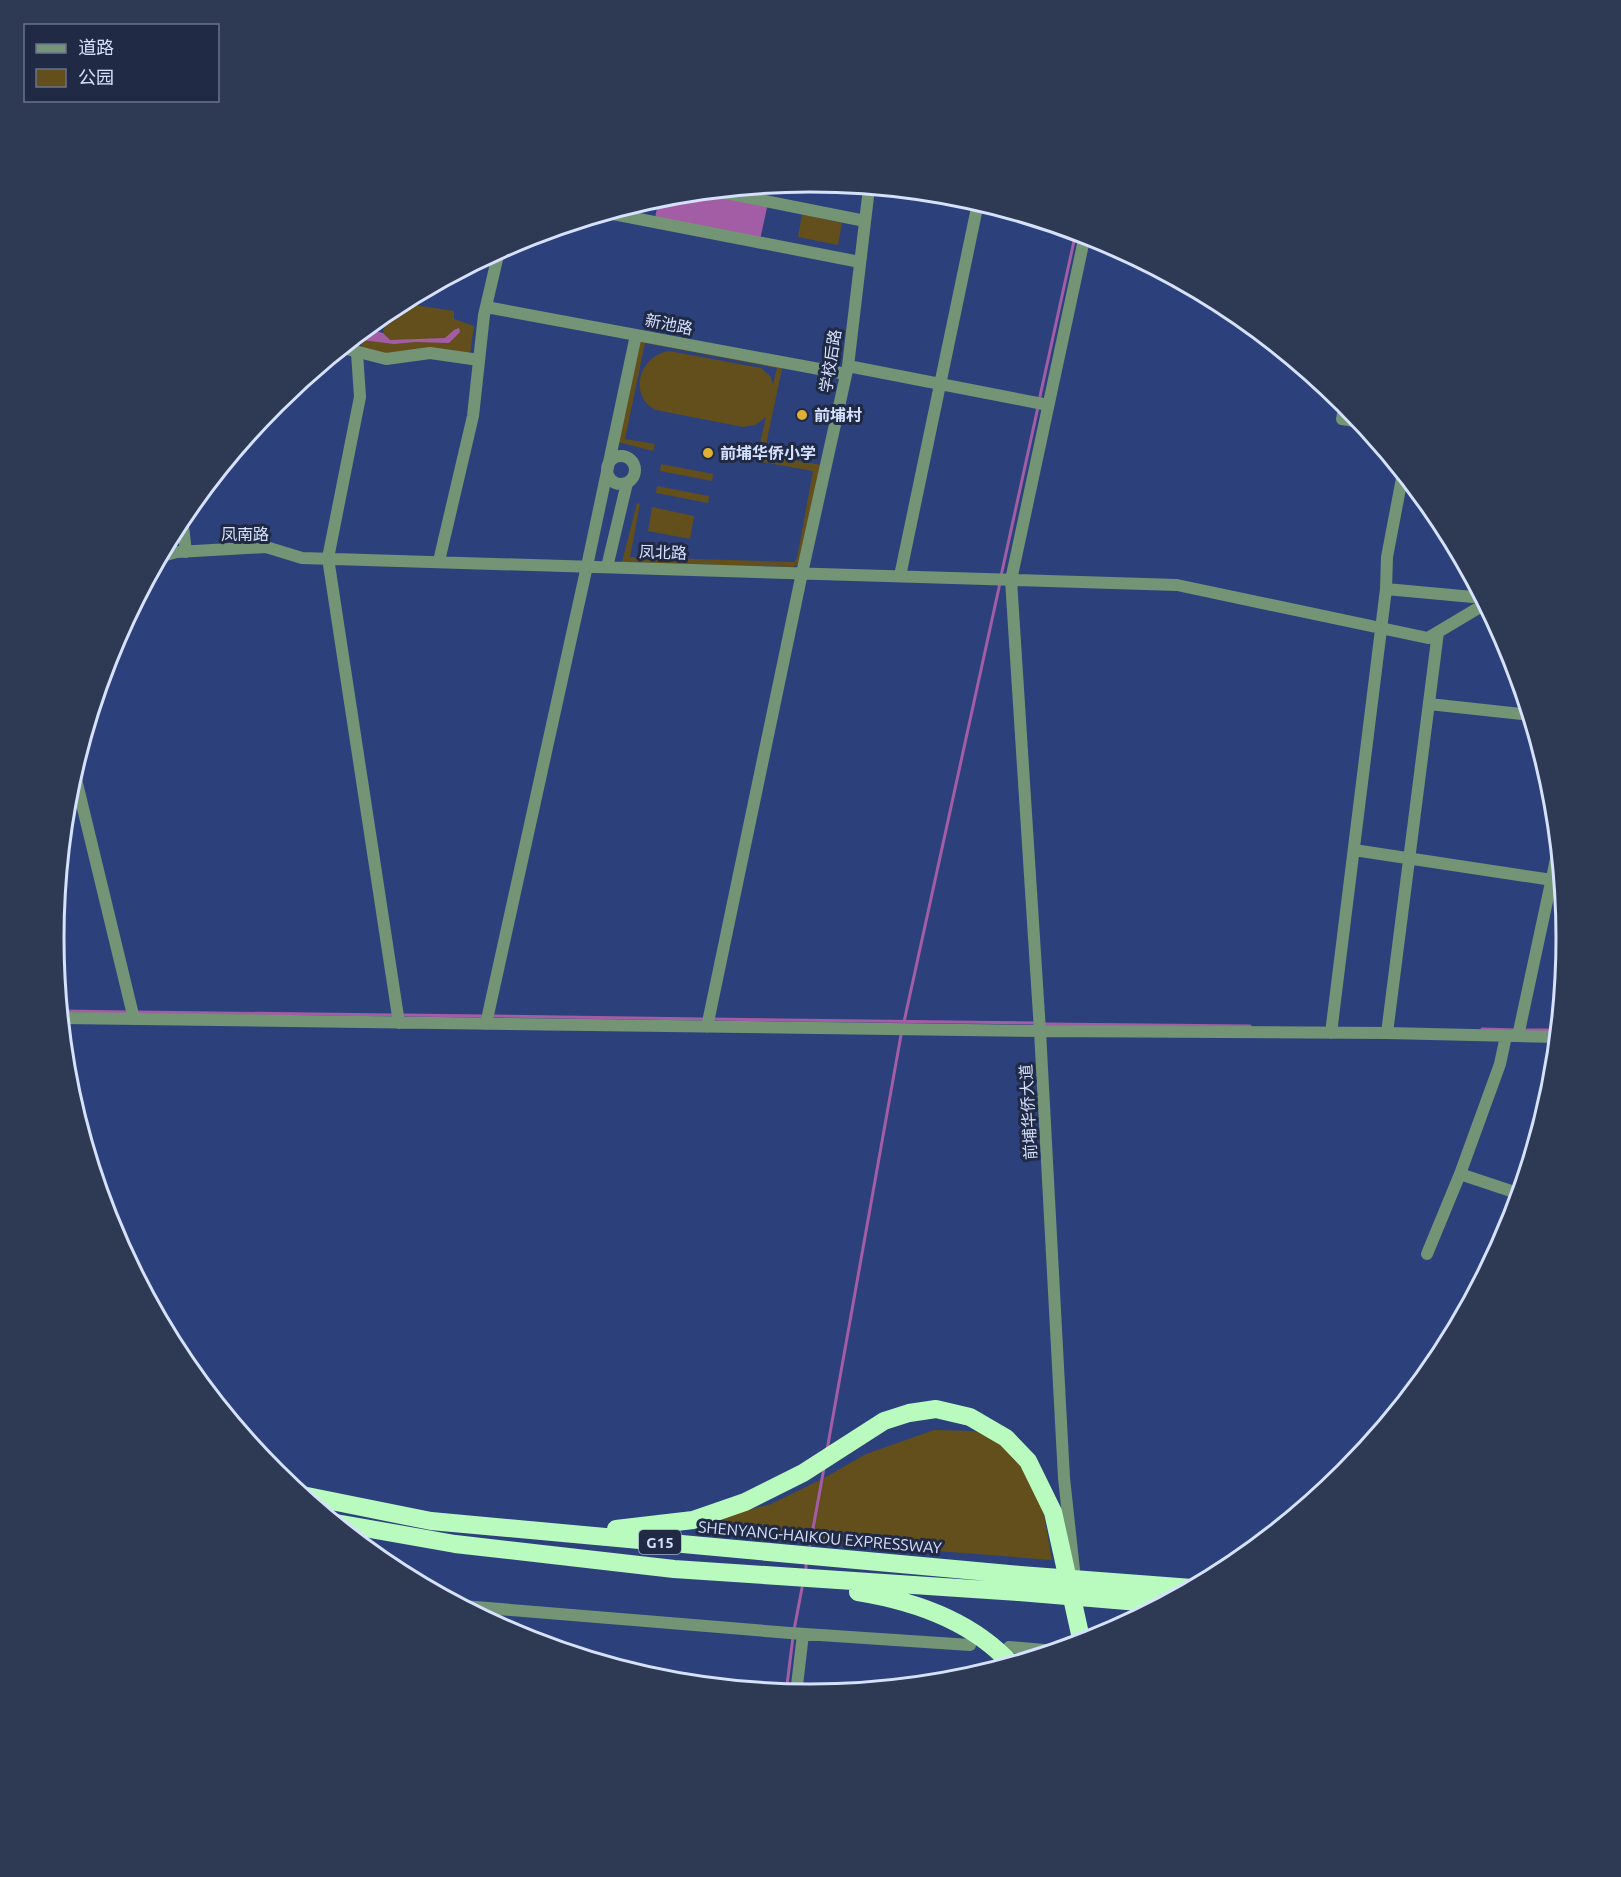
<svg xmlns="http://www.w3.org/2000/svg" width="1621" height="1877" viewBox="0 0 1621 1877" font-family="Ubuntu,'Noto Sans SC',sans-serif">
<rect width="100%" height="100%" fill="#2c417b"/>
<!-- green -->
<path fill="#634f1b" d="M 802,214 L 842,223 L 838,245 L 798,237 Z
M 402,303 L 454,311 L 454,319 L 474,326 L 470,354 L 385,354 L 361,352 L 362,332 L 366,329 L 383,333 L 387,313 Z
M 640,336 L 783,364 L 764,454 L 821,465 L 798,564 L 793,567 L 622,562 L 637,503 L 640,504 L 630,557 L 794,562 L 797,558 L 813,471 L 756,461 L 766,417 L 755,425 L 743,427 L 656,410 C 629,397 637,357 669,351 L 761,368 L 770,376 L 773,384 L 777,368 L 645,343 L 625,439 L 655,444 L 653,451 L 618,442 Z
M 661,464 L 713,474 L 712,481 L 660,471 Z
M 657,486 L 709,496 L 708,503 L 656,493 Z
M 652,507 L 694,516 L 690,539 L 648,531 Z
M 934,1430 L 974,1431 L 1000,1440 L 1032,1481 L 1044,1515 L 1052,1560 L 703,1533 L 700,1523 L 771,1504 L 824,1478 L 866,1454 Z"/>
<!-- water -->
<path fill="#a35da4" d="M 713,192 L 768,203 L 760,240 L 655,218 L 659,198 Z
M 459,328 L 460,332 L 449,343 L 415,342 L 394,344 L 362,340 L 362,332 L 366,329 L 383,333 L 390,340 L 445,338 L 454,330 Z"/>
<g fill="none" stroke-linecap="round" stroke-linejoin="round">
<!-- stream -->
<path stroke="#a35da4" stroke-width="3" d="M 1039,401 L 1076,232
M 1001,576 L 1038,407
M 61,1011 L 128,1012
M 135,1012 L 395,1015
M 402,1015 L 485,1016
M 492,1016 L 704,1019
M 711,1019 L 1037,1023
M 904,1022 L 1000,583
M 1044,1024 L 1250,1026
M 1482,1029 L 1517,1030
M 1524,1030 L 1558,1030
M 827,1450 L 901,1035
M 810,1545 L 824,1468
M 806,1568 L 806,1565
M 794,1630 L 802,1588
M 786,1693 L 793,1637"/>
<!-- minor -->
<path stroke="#739475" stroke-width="12" d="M 716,191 L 865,221
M 608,213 L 860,262
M 486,307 L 846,374
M 343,348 L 386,359 L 430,353 L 479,360
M 357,353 L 360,397 L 328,558 L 399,1023
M 848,366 L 1048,405
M 1345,403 L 1342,419 L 1361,422
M607 470a14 14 0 1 1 28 0a14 14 0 1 1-28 0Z
M 182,518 L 186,552
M 162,556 L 177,552 L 266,547 L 302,558 L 1177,585 L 1428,638 L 1485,604
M 439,561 L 473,416 L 484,315 L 499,251
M 607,567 L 627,483
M 900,576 L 978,203
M 1386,589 L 1387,557 L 1403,473
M 1429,704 L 1530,715
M 74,771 L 134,1019
M 1354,850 L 1552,880
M 62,1018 L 1040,1031 L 1387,1033 L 1557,1037
M 486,1024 L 587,566 L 636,335
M 707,1027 L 802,573 L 848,366 L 869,188
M 1331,1033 L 1386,589 L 1473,597
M 1387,1033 L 1438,632
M 1518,1036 L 1558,850
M 1460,1174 L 1520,1194
M 1427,1254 L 1460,1174 L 1500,1064 L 1506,1036
M 1075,1579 L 1064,1478 L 1040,1031 L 1011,580 L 1085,235
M 463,1606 L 790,1633 L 970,1645
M 1009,1647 L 1056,1651
M 796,1694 L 803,1634"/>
<!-- highway -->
<path stroke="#b9fbbf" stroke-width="18" d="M 302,1495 L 431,1521 L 1020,1575
M 336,1523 L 455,1544 L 674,1569 L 1019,1592
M 616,1529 L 693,1520 L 745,1502 L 803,1473 L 884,1421 L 909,1413 L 936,1409 L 970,1417 L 1006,1438 L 1028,1461 L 1053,1512 L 1082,1643
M 858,1592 C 914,1601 972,1621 1011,1664"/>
<!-- highway-bridge -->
<path stroke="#b9fbbf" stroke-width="18" d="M 1020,1575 L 1192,1588
M 1019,1592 L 1163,1604"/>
</g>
<!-- markers -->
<g fill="#dfb034" stroke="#202a45" stroke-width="2">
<circle cx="802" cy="415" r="6"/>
<circle cx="708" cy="453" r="6"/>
</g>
<g text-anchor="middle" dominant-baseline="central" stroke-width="6" stroke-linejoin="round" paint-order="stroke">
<!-- shield labels -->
<rect fill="#202a45" stroke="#9faac6" stroke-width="1.5" x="639" y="1530" width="42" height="24" rx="4.5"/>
<g font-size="15" font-weight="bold" fill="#d5e1fd">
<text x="660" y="1542">G15</text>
</g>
<!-- street labels -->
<g font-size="16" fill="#d5e1fd" stroke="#202a45">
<text transform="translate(669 324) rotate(11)">新池路</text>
<text transform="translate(830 361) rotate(-81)">学校后路</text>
<text x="245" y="534">凤南路</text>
<text transform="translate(663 552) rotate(2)">凤北路</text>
<text transform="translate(1028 1112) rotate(-93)">前埔华侨大道</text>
<text transform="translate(820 1537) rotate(5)">SHENYANG-HAIKOU EXPRESSWAY</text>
</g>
<!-- poi labels -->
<g font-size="16" font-weight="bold" fill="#d5e1fd" stroke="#202a45" text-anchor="start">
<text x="814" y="415">前埔村</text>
<text x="720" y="453">前埔华侨小学</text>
</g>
</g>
<!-- crop -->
<path d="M0 0H1621V1877H0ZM64 938a746 746 0 1 1 1492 0a746 746 0 1 1-1492 0Z" fill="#2e3954" fill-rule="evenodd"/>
<path fill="none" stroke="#d5e1fd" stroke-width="3" d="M64 938a746 746 0 1 1 1492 0a746 746 0 1 1-1492 0Z"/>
<!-- legend -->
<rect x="24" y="24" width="195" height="78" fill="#202a45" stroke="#68738f" stroke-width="1.5"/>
<rect x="36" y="44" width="30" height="9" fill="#739475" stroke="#68738f" stroke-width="1.5"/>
<text x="78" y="54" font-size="18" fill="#d5e1fd">道路</text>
<rect x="36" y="69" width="30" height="18" fill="#634f1b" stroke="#68738f" stroke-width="1.5"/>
<text x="78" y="84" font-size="18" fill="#d5e1fd">公园</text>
</svg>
